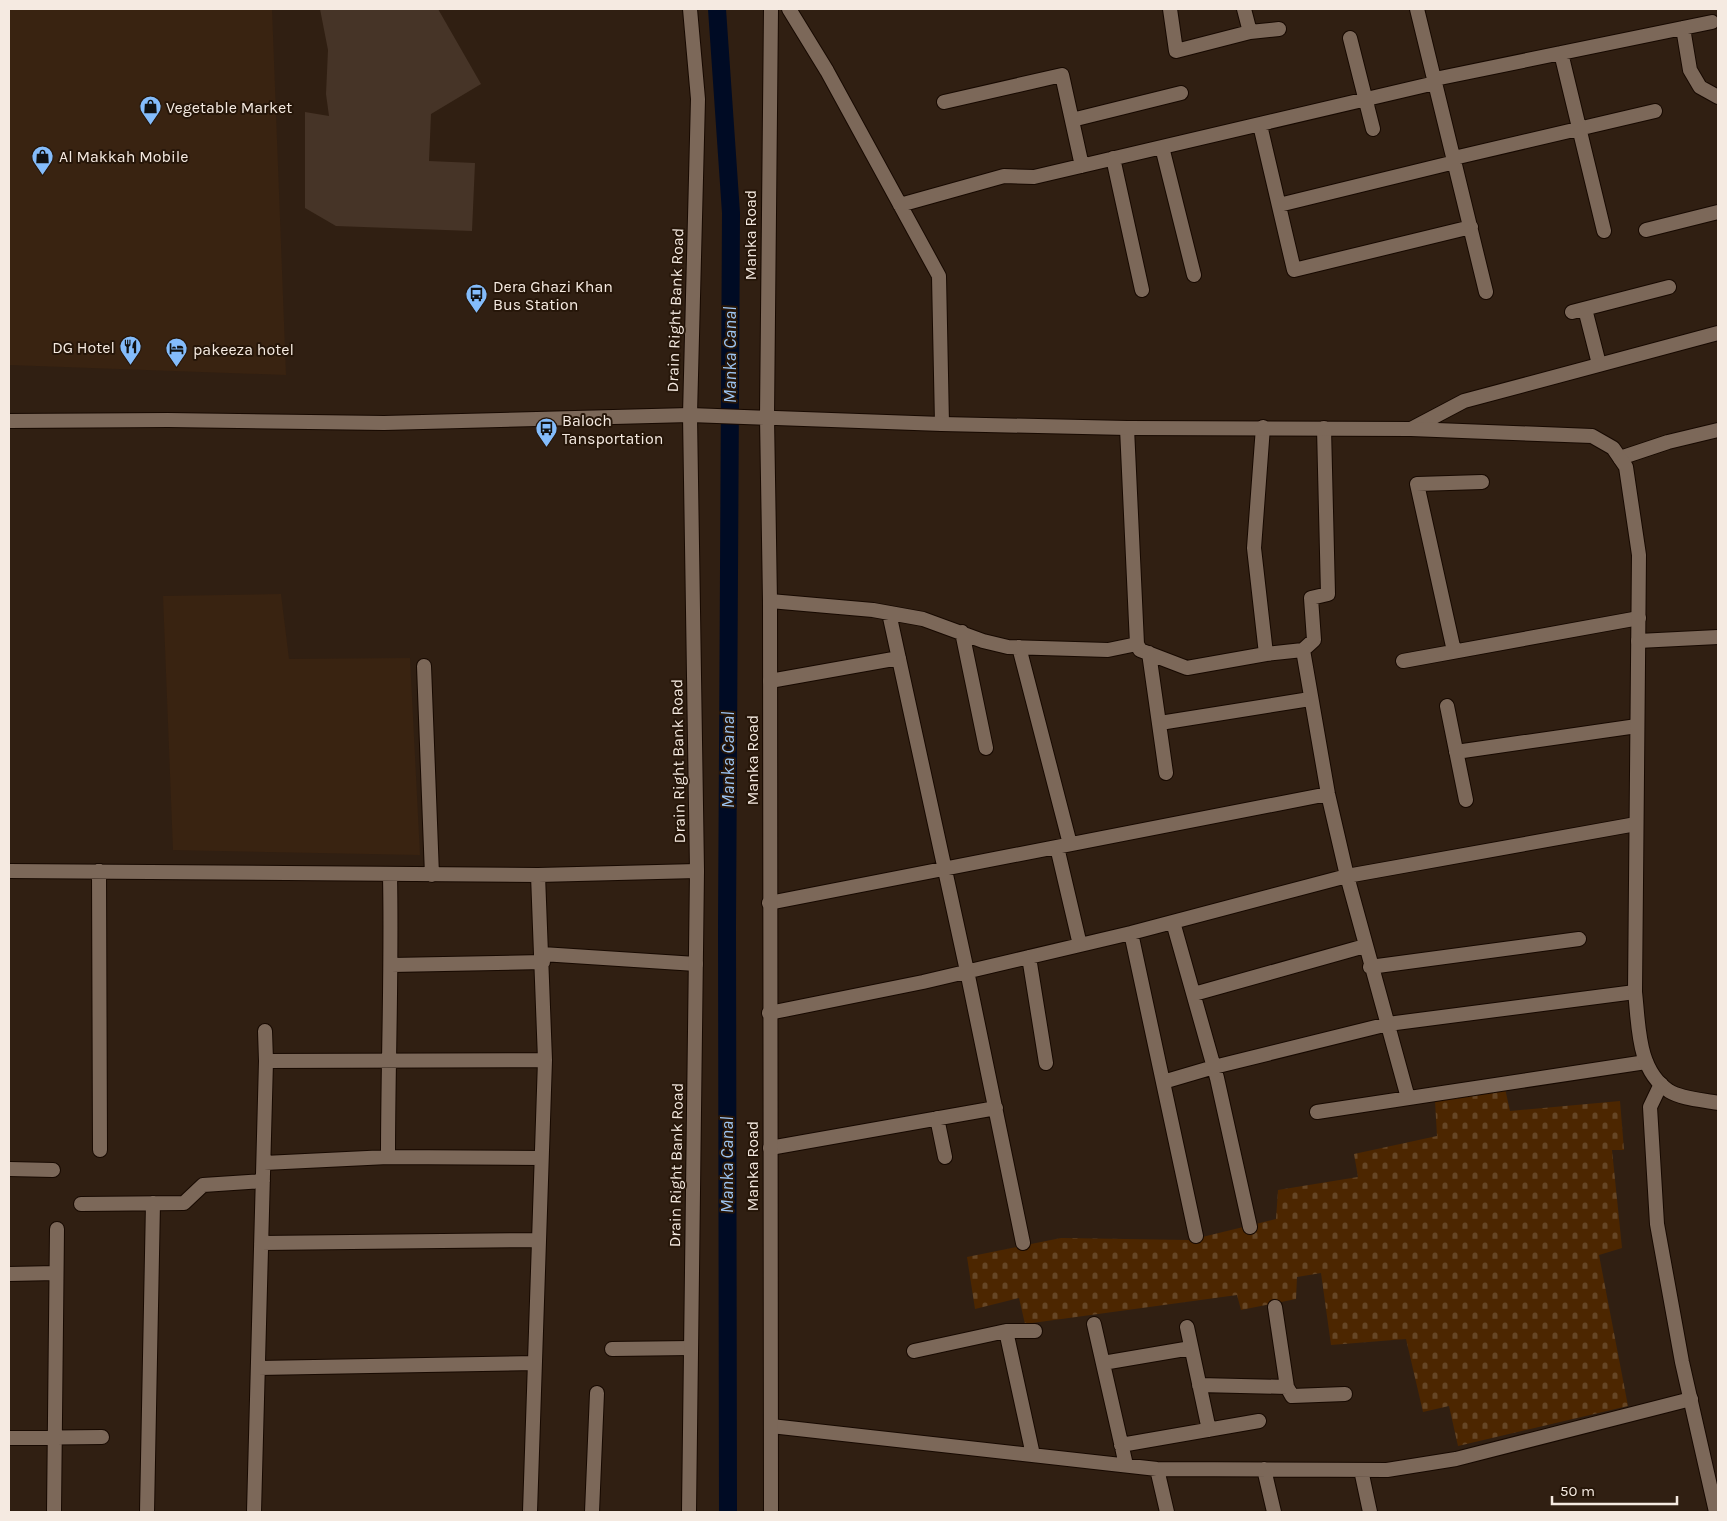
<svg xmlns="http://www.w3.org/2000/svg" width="1727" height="1521" viewBox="0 0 1727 1521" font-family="Karla,sans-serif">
<defs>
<pattern id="cemetery-stones" width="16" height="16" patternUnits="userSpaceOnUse" patternTransform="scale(1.25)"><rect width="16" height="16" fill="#4c2600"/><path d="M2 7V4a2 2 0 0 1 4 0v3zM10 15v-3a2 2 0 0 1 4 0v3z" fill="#664625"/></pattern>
</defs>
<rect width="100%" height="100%" fill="#301f12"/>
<!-- built -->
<path fill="#392311" d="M 9,9 L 272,9 L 286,375 L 9,365 Z
M 281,594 L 289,659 L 410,658 L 420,855 L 173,850 L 163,596 Z"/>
<!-- cemetery -->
<path fill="url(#cemetery-stones)" d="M 1504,1084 L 1510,1111 L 1620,1101 L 1624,1150 L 1612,1150 L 1622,1248 L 1599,1255 L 1628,1406 L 1458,1446 L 1449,1406 L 1423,1412 L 1406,1339 L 1331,1345 L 1321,1273 L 1297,1277 L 1296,1299 L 1241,1310 L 1237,1295 L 1025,1324 L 1019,1298 L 975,1309 L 967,1257 L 1061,1238 L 1190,1240 L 1276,1219 L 1278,1190 L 1358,1177 L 1354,1154 L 1437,1136 L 1435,1101 Z"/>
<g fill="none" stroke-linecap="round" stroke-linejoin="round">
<!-- canal -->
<path stroke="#000b24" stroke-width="18" d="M 717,9 L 731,213 L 727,926 L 728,1512"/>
</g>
<!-- building -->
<path fill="#463427" d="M 320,9 L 438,9 L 481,84 L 431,114 L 429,161 L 475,163 L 472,231 L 336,226 L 305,208 L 305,112 L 329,116 L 326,94 L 328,50 Z"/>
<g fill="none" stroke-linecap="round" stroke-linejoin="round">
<defs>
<path id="minor" d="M 789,9 L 827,71 L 939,276 L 942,424
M 1170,9 L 1176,51 L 1250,32 L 1279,29
M 1244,9 L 1250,32
M 1417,9 L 1486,292
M 1683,28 L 1690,70 L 1700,87 L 1718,97
M 1350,38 L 1373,129
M 1561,53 L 1604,231
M 1435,79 L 1712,22
M 944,102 L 1062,75 L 1082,166
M 1072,120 L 1181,93
M 1260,125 L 1294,270 L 1471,227
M 1162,147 L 1194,275
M 1113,158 L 1142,290
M 1454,158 L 1655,111
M 900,205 L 1004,176 L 1034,177 L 1435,83
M 1279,205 L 1455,162
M 1646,230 L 1718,212
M 1585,309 L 1599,364
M 1572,312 L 1669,287
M 1263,427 L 1254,548 L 1266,654
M 1127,428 L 1137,644 L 1140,650 L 1187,668 L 1266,654 L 1303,650 L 1314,640 L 1311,598 L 1328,594 L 1324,428
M 1620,458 L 1668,442 L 1718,430
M 770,601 L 873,610 L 923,619 L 983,641 L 1008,647 L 1108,650 L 1137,644
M 889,613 L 967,971 L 1023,1243
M 962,632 L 986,748
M 1638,641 L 1718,637
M 1019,647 L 1070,844
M 1303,650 L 1328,794 L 1347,876 L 1408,1098
M 1454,651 L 1417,484 L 1482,482
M 1149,653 L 1166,773
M 1403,661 L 1639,618
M 424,666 L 432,875
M 770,681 L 899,658
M 1447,706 L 1466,800
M 1160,723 L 1310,699
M 1456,752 L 1637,726
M 1057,847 L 1080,945
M 9,871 L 538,875 L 697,871
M 99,871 L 100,1150
M 769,903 L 1328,794
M 1173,922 L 1217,1078 L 1250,1227
M 1131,933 L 1196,1236
M 542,954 L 696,964
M 1029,957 L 1046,1063
M 391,965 L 543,962
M 1370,967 L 1579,939
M 1194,994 L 1365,946
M 769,1013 L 923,982 L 1131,933 L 1347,876 L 1636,824
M 265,1031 L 266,1061
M 1163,1082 L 1214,1067 L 1388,1024 L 1635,992
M 1317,1112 L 1646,1062
M 937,1118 L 945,1157
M 770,1148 L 996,1108
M 388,1157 C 388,1063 392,969 390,875
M 264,1163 L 388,1157 L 541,1158
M 9,1169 L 53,1170
M 81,1204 L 184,1203 L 203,1185 L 263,1181
M 261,1243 L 539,1240
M 9,1274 L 56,1273
M 1275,1307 L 1287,1387
M 1094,1324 L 1126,1465
M 1187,1327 L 1209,1430
M 1006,1331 L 1033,1455
M 612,1349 L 691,1348
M 914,1351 L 1006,1331 L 1035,1331
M 1103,1363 L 1191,1348
M 258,1368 L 535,1363
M 1199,1385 L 1287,1387 L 1292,1396 L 1345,1394
M 771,1426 L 1157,1469 L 1387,1470 L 1456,1459 L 1691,1399
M 9,1438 L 102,1437
M 1121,1445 L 1259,1421
M 1157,1469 L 1167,1512
M 1264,1469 L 1274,1512
M 1361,1470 L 1370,1512
M 54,1512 L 57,1229
M 147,1512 L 153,1203
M 254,1512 L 266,1061 L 545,1060
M 530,1512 L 545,1060 L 538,875
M 592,1512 L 597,1393"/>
<path id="tertiary" d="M 1411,429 L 1464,401 L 1718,333
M 1661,1084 L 1650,1107 L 1657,1224 L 1682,1362 L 1716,1512
M 689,1512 L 697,871 L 690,415 L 698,99 L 690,9"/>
<path id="secondary" d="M 771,9 L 767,417 L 770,601 L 771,1512
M 9,421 L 168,420 L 384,423 L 690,415 L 942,424 L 1127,428 L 1411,429 L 1592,436 L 1613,448 L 1626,467 L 1639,555 L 1635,992 C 1639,1026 1637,1070 1669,1091 C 1682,1099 1704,1100 1718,1103"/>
</defs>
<!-- minor casing -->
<use href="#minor" stroke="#170901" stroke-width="16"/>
<!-- tertiary casing -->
<use href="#tertiary" stroke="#170901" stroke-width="16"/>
<!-- secondary casing -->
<use href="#secondary" stroke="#170901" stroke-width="16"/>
<!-- minor -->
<use href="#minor" stroke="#7c6859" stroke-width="14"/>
<!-- tertiary -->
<use href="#tertiary" stroke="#7c6859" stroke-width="14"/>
<!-- secondary -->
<use href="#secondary" stroke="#7c6859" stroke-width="14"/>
</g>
<!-- icons -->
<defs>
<symbol id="shop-pin" viewBox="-11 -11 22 30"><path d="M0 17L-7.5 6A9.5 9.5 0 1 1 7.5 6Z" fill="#84bcfb" stroke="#261609"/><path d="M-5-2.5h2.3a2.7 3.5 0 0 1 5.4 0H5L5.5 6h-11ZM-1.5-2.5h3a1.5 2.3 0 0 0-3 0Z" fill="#111"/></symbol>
<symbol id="bus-pin" viewBox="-11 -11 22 30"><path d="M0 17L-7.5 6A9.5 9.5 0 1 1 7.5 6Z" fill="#84bcfb" stroke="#261609"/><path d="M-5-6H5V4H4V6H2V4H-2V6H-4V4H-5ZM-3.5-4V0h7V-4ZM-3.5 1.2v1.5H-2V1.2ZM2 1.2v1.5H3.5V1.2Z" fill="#111"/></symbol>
<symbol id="restaurant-pin" viewBox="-11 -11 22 30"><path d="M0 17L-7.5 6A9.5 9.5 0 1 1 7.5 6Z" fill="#84bcfb" stroke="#261609"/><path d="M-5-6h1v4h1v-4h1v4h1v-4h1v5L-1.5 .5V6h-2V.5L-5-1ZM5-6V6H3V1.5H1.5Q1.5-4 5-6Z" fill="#111"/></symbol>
<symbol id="hotel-pin" viewBox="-11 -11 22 30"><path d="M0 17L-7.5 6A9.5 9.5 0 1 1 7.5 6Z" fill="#84bcfb" stroke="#261609"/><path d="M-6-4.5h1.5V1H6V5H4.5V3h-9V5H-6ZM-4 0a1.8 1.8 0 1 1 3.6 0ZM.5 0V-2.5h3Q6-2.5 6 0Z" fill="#111"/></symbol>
</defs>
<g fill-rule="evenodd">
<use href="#shop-pin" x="138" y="94" width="25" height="34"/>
<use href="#shop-pin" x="30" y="144" width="25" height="34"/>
<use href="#bus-pin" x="464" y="282" width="25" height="34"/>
<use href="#restaurant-pin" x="118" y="334" width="25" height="34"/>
<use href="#hotel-pin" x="164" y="336" width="25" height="34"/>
<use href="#bus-pin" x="534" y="416" width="25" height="34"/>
</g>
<g text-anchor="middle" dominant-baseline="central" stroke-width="4" stroke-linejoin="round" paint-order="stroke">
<!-- poi labels -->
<g font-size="16" fill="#f5eae1" stroke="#261609" text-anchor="start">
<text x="166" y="107">Vegetable Market</text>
<text x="59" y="156">Al Makkah Mobile</text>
<text x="493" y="286">Dera Ghazi Khan<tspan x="493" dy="18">Bus Station</tspan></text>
<text x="115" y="347" text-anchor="end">DG Hotel</text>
<text x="193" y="349">pakeeza hotel</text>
<text x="562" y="420">Baloch<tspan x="562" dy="18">Tansportation</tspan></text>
</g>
<!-- street labels -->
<g font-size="16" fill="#f5eae1" stroke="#261609">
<text transform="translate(750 235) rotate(-90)">Manka Road</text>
<text transform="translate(675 310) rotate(-88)">Drain Right Bank Road</text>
<text transform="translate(752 760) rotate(-90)">Manka Road</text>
<text transform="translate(678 761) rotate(-91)">Drain Right Bank Road</text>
<text transform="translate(676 1165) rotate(-89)">Drain Right Bank Road</text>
<text transform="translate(752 1166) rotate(-90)">Manka Road</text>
</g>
<!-- water labels -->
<g font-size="18" font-style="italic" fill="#9dc5f3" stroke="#261609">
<text transform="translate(730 355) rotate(-90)">Manka Canal</text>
<text transform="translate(728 760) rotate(-90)">Manka Canal</text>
<text transform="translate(727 1165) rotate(-90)">Manka Canal</text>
</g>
</g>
<!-- border -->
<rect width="1727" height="1521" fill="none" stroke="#f5eae1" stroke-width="20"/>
<!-- scale -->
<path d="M1552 1496v8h125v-8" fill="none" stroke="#f5eae1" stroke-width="2.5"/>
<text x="1560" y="1496" font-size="15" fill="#f5eae1" stroke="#261609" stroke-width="4" paint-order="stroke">50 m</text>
</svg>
